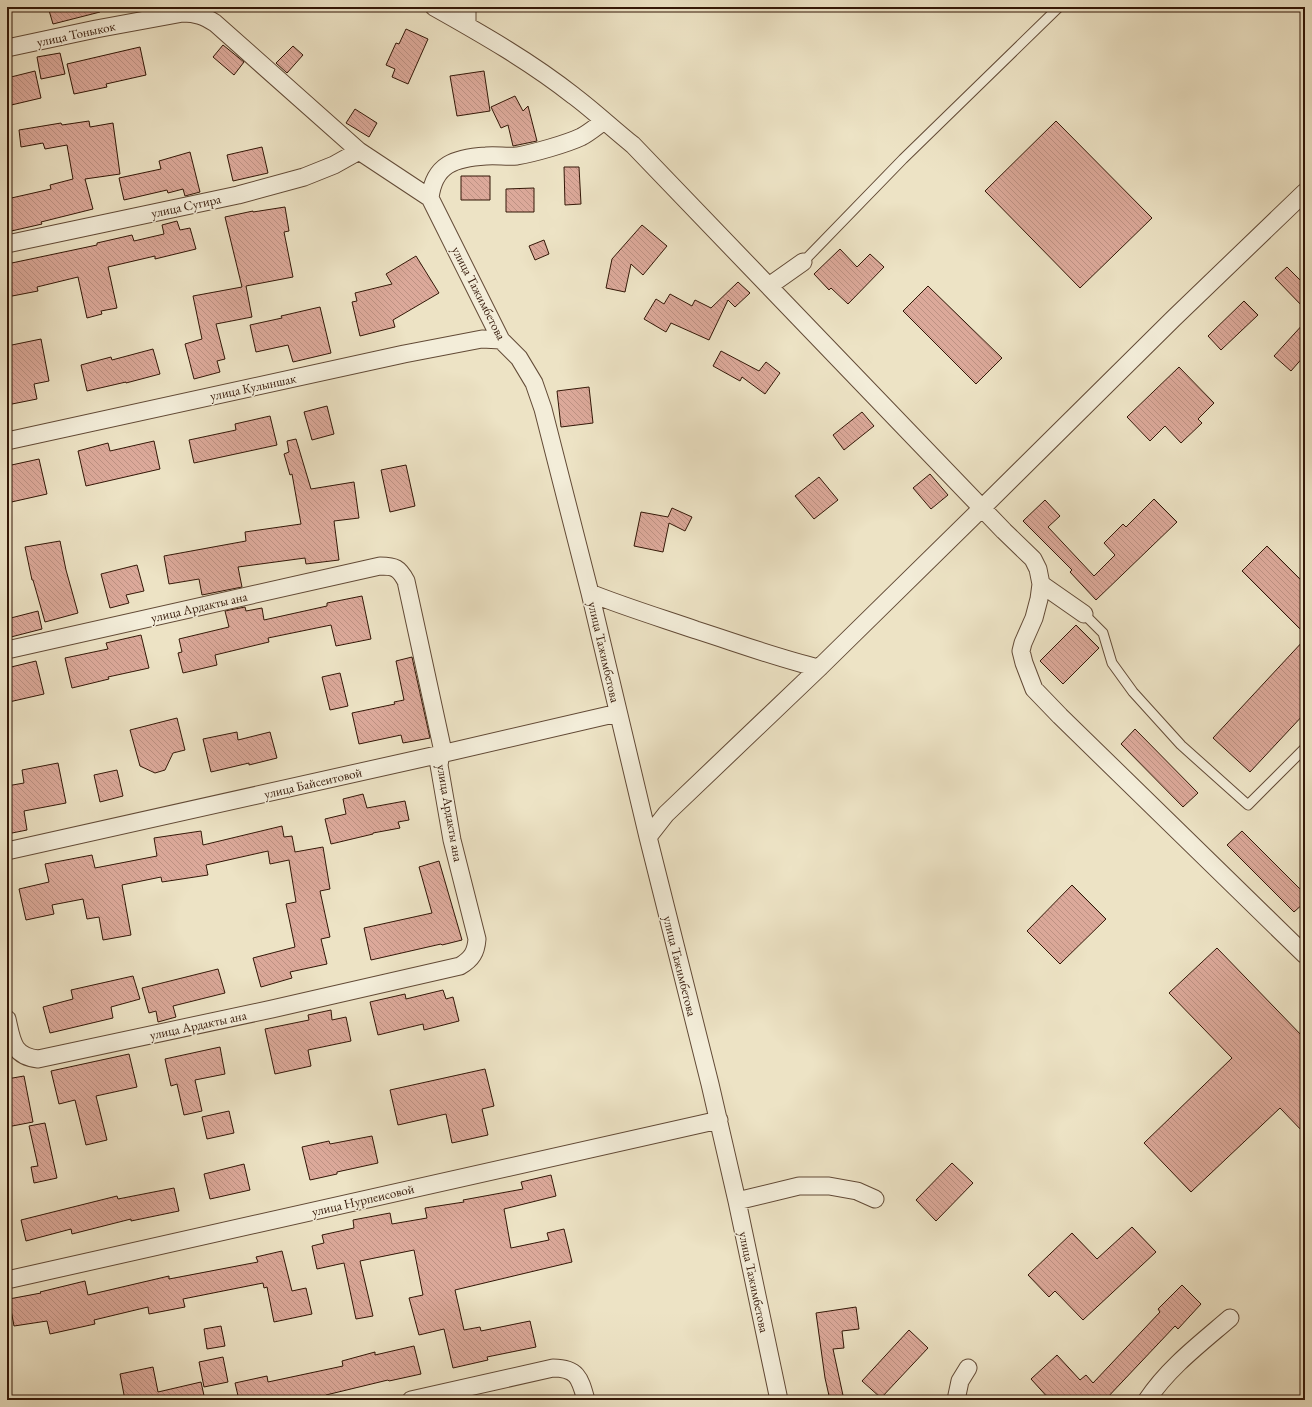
<svg xmlns="http://www.w3.org/2000/svg" width="1312" height="1407" viewBox="0 0 1312 1407" font-family="'EB Garamond',serif">
<defs>
<pattern id="building-back-hatch" width="6" height="6" patternUnits="userSpaceOnUse"><rect width="6" height="6" fill="#dca99a"/><path d="M-1 5l2 2M0 0l6 6M5-1l2 2" fill="none" stroke="#bd9183"/></pattern>
</defs>
<rect width="100%" height="100%" fill="#ede3c5"/>
<filter id="stains"><feTurbulence type="fractalNoise" baseFrequency=".005" numOctaves="4"/><feColorMatrix values="0 0 0 0 .2 0 0 0 0 .09 0 0 0 0 .02 0 0 0 .5 -.17"/></filter>
<radialGradient id="worn" r=".72"><stop offset=".6" stop-color="#630" stop-opacity="0"/><stop offset="1" stop-color="#630" stop-opacity=".3"/></radialGradient>
<!-- building -->
<path fill="url(#building-back-hatch)" stroke="#331707" d="M 48,7 L 99,7 L 100,12 L 53,24 Z
M 406,29 L 428,39 L 408,84 L 392,77 L 395,69 L 386,65 L 396,43 L 399,44 Z
M 223,45 L 244,62 L 234,75 L 213,57 Z
M 293,46 L 303,55 L 287,73 L 276,63 Z
M 140,47 L 146,75 L 106,84 L 107,87 L 74,94 L 67,64 Z
M 60,53 L 65,74 L 41,79 L 37,57 Z
M 35,71 L 41,98 L 7,106 L 7,78 Z
M 484,71 L 490,111 L 457,116 L 450,76 Z
M 515,96 L 523,111 L 528,106 L 537,141 L 513,146 L 508,125 L 501,128 L 491,107 Z
M 355,109 L 377,123 L 369,137 L 346,123 Z
M 89,121 L 90,127 L 113,123 L 120,174 L 85,179 L 93,209 L 41,222 L 42,224 L 7,232 L 7,199 L 51,189 L 50,185 L 73,179 L 67,145 L 45,149 L 43,143 L 21,147 L 19,130 L 61,123 L 62,125 Z
M 1056,121 L 1152,218 L 1080,288 L 985,191 Z
M 262,147 L 268,173 L 233,181 L 227,155 Z
M 190,152 L 200,192 L 185,196 L 183,189 L 168,193 L 167,190 L 124,200 L 119,178 L 161,169 L 159,161 Z
M 564,167 L 579,167 L 581,204 L 565,205 Z
M 461,176 L 490,176 L 490,200 L 461,200 Z
M 534,188 L 534,212 L 506,212 L 506,189 Z
M 285,207 L 289,231 L 284,232 L 293,277 L 246,286 L 252,317 L 216,324 L 225,359 L 217,361 L 220,372 L 194,379 L 185,344 L 202,339 L 193,296 L 242,287 L 225,217 L 253,211 L 253,212 Z
M 177,221 L 180,230 L 190,228 L 196,249 L 155,259 L 155,256 L 108,267 L 117,308 L 101,311 L 102,314 L 87,318 L 78,277 L 37,287 L 38,291 L 7,297 L 7,264 L 97,245 L 97,243 L 132,235 L 134,241 L 164,234 L 162,225 Z
M 642,225 L 667,246 L 643,275 L 631,264 L 625,292 L 606,288 L 612,259 Z
M 544,240 L 549,254 L 535,260 L 529,246 Z
M 840,249 L 857,267 L 870,254 L 884,267 L 848,304 L 831,288 L 829,290 L 814,274 Z
M 416,256 L 439,293 L 393,320 L 395,327 L 360,336 L 352,302 L 357,301 L 355,293 L 392,284 L 386,274 Z
M 1287,267 L 1305,285 L 1305,309 L 1275,278 Z
M 738,282 L 750,293 L 735,307 L 728,300 L 709,340 L 671,323 L 666,332 L 644,319 L 656,299 L 664,304 L 670,294 L 692,306 L 695,300 L 711,308 Z
M 928,286 L 1002,358 L 976,384 L 903,311 Z
M 1244,301 L 1258,315 L 1221,350 L 1208,336 Z
M 320,307 L 331,353 L 293,362 L 288,345 L 256,352 L 250,325 L 282,318 L 281,316 Z
M 1305,322 L 1305,355 L 1291,371 L 1274,356 Z
M 41,339 L 49,381 L 34,384 L 37,399 L 7,405 L 7,346 Z
M 153,349 L 160,374 L 126,383 L 126,382 L 87,391 L 81,365 L 111,357 L 112,360 Z
M 721,351 L 759,371 L 766,362 L 780,373 L 765,394 L 742,377 L 740,381 L 713,366 Z
M 1179,367 L 1214,403 L 1198,419 L 1202,423 L 1181,443 L 1165,426 L 1150,441 L 1127,417 Z
M 589,387 L 593,423 L 561,427 L 557,391 Z
M 327,406 L 334,434 L 312,440 L 304,412 Z
M 862,412 L 874,426 L 844,450 L 833,435 Z
M 270,416 L 277,445 L 194,463 L 189,440 L 236,430 L 235,424 Z
M 296,439 L 311,489 L 354,482 L 359,518 L 334,521 L 339,560 L 306,564 L 305,558 L 238,567 L 242,587 L 202,595 L 199,579 L 169,584 L 164,556 L 246,541 L 245,532 L 301,524 L 292,474 L 290,475 L 284,454 L 289,452 L 287,441 Z
M 154,441 L 160,469 L 86,486 L 78,451 L 108,443 L 110,451 Z
M 39,459 L 47,494 L 7,503 L 7,466 Z
M 406,465 L 415,506 L 390,512 L 381,470 Z
M 930,474 L 948,495 L 931,509 L 913,488 Z
M 819,477 L 838,500 L 814,519 L 795,496 Z
M 1154,499 L 1177,522 L 1096,600 L 1070,572 L 1072,570 L 1023,521 L 1045,500 L 1060,516 L 1048,527 L 1094,576 L 1115,555 L 1104,543 L 1123,524 L 1126,527 Z
M 672,508 L 692,517 L 685,531 L 669,523 L 663,552 L 634,546 L 641,512 L 668,517 Z
M 60,541 L 66,570 L 78,613 L 45,622 L 33,580 L 32,580 L 25,547 Z
M 1267,546 L 1305,584 L 1305,634 L 1242,571 Z
M 137,565 L 144,591 L 126,595 L 129,603 L 110,608 L 101,574 Z
M 362,596 L 371,639 L 336,646 L 331,625 L 268,638 L 269,642 L 215,655 L 217,665 L 183,673 L 178,653 L 182,652 L 179,639 L 229,627 L 225,611 L 245,607 L 246,611 L 262,608 L 264,620 L 327,606 L 327,603 Z
M 38,611 L 42,629 L 7,638 L 7,619 Z
M 1076,625 L 1099,648 L 1063,684 L 1040,661 Z
M 141,635 L 149,668 L 108,677 L 109,679 L 72,688 L 65,658 L 108,649 L 106,643 Z
M 1305,639 L 1305,713 L 1250,772 L 1213,738 Z
M 412,657 L 430,738 L 403,743 L 401,735 L 359,744 L 352,713 L 395,704 L 394,702 L 404,700 L 396,661 Z
M 36,661 L 44,694 L 9,702 L 7,692 L 7,668 Z
M 340,673 L 348,706 L 330,710 L 322,677 Z
M 177,718 L 185,750 L 173,753 L 165,770 L 155,773 L 140,766 L 130,730 Z
M 1135,729 L 1198,793 L 1183,807 L 1121,744 Z
M 237,732 L 238,740 L 270,732 L 277,758 L 249,765 L 249,763 L 211,772 L 203,739 Z
M 58,763 L 66,803 L 24,811 L 27,830 L 7,834 L 7,786 L 24,783 L 22,770 Z
M 117,770 L 123,796 L 100,802 L 94,775 Z
M 363,794 L 367,808 L 405,801 L 409,820 L 398,822 L 400,828 L 373,833 L 373,834 L 331,844 L 325,819 L 346,814 L 343,799 Z
M 282,826 L 284,837 L 292,836 L 295,852 L 323,847 L 330,889 L 320,891 L 330,937 L 321,939 L 327,964 L 290,972 L 292,978 L 261,987 L 253,958 L 295,947 L 286,904 L 296,902 L 289,860 L 270,864 L 268,851 L 206,865 L 208,875 L 162,882 L 161,877 L 122,885 L 131,935 L 103,940 L 99,917 L 87,919 L 83,899 L 52,905 L 54,914 L 26,920 L 19,889 L 49,882 L 45,864 L 92,855 L 95,868 L 157,856 L 154,838 L 201,831 L 203,845 Z
M 1242,831 L 1305,894 L 1305,902 L 1294,912 L 1227,845 Z
M 439,861 L 462,940 L 442,945 L 441,944 L 371,960 L 364,928 L 432,913 L 419,867 Z
M 1072,885 L 1106,919 L 1060,964 L 1027,931 Z
M 1217,948 L 1305,1039 L 1305,1134 L 1280,1108 L 1191,1192 L 1144,1143 L 1232,1058 L 1169,993 Z
M 218,969 L 225,993 L 173,1006 L 176,1017 L 158,1022 L 156,1011 L 149,1013 L 142,988 Z
M 133,976 L 140,999 L 111,1007 L 113,1018 L 50,1033 L 43,1007 L 73,999 L 71,990 Z
M 443,990 L 446,999 L 453,997 L 459,1021 L 424,1030 L 423,1024 L 378,1035 L 370,1002 L 405,994 L 406,999 Z
M 331,1010 L 332,1020 L 346,1017 L 351,1041 L 308,1050 L 311,1066 L 275,1074 L 265,1029 L 309,1020 L 308,1015 Z
M 220,1047 L 225,1074 L 195,1080 L 202,1111 L 184,1115 L 177,1084 L 171,1086 L 165,1059 Z
M 129,1054 L 137,1087 L 96,1096 L 107,1140 L 86,1145 L 75,1100 L 59,1104 L 51,1071 Z
M 485,1069 L 494,1106 L 482,1109 L 488,1135 L 452,1143 L 446,1114 L 398,1125 L 390,1090 Z
M 24,1076 L 33,1122 L 7,1127 L 7,1079 Z
M 229,1111 L 234,1133 L 207,1139 L 202,1117 Z
M 45,1123 L 57,1178 L 34,1183 L 31,1167 L 38,1166 L 29,1126 Z
M 372,1136 L 378,1163 L 337,1172 L 337,1174 L 310,1180 L 302,1147 L 329,1141 L 330,1144 Z
M 952,1163 L 973,1183 L 936,1221 L 916,1200 Z
M 244,1164 L 250,1190 L 210,1199 L 204,1174 Z
M 551,1175 L 556,1196 L 504,1209 L 511,1248 L 549,1240 L 547,1233 L 564,1229 L 572,1262 L 455,1290 L 464,1330 L 480,1327 L 481,1331 L 530,1321 L 536,1347 L 487,1357 L 488,1360 L 453,1368 L 444,1329 L 419,1335 L 409,1298 L 423,1295 L 414,1250 L 360,1261 L 373,1316 L 356,1319 L 344,1263 L 317,1269 L 312,1246 L 324,1243 L 322,1235 L 354,1228 L 353,1220 L 390,1213 L 392,1224 L 427,1218 L 425,1208 L 464,1202 L 463,1200 L 523,1189 L 521,1182 Z
M 174,1188 L 179,1211 L 131,1221 L 131,1219 L 72,1234 L 71,1229 L 26,1241 L 21,1220 L 117,1196 L 118,1199 Z
M 1132,1227 L 1156,1252 L 1083,1320 L 1055,1291 L 1049,1297 L 1028,1275 L 1072,1233 L 1097,1259 Z
M 282,1251 L 292,1291 L 306,1288 L 312,1314 L 274,1322 L 267,1287 L 264,1288 L 263,1283 L 183,1299 L 185,1307 L 149,1314 L 148,1307 L 94,1320 L 95,1324 L 50,1334 L 47,1321 L 14,1326 L 9,1299 L 41,1293 L 40,1292 L 85,1281 L 88,1295 L 169,1276 L 169,1279 L 258,1262 L 256,1257 Z
M 1182,1285 L 1201,1304 L 1178,1329 L 1175,1326 L 1105,1400 L 1050,1400 L 1031,1379 L 1057,1355 L 1080,1380 L 1086,1375 L 1093,1383 L 1160,1312 L 1158,1309 Z
M 856,1307 L 859,1329 L 842,1331 L 844,1348 L 833,1349 L 844,1400 L 830,1400 L 825,1378 L 816,1313 Z
M 221,1326 L 225,1346 L 207,1349 L 204,1329 Z
M 909,1330 L 928,1348 L 881,1398 L 862,1381 Z
M 414,1346 L 421,1374 L 389,1381 L 388,1380 L 326,1395 L 327,1400 L 310,1400 L 309,1397 L 294,1400 L 239,1400 L 235,1383 L 267,1376 L 268,1382 L 343,1366 L 342,1361 L 375,1352 L 375,1355 Z
M 223,1357 L 228,1382 L 204,1387 L 199,1362 Z
M 153,1367 L 158,1392 L 201,1382 L 205,1400 L 125,1400 L 120,1374 Z"/>
<g fill="none" stroke-linecap="round" stroke-linejoin="round">
<defs>
<path id="lane" d="M 803,262 L 903,159 L 1059,7
M 1084,614 L 1103,633 L 1112,663 L 1133,692 L 1181,745 L 1248,805 L 1305,748"/>
<path id="street" d="M 434,7 C 482,34 531,62 574,96 C 594,111 613,129 633,145 L 1004,531 L 1033,559 L 1038,569 L 1041,584 L 1039,599 L 1034,618 L 1023,643 L 1021,651 L 1024,663 L 1034,689 L 1060,716 L 1305,955
M 467,25 L 467,7
M 7,48 L 96,29 L 183,13 C 196,13 204,16 215,23 L 359,151 L 430,198 L 501,340 L 519,358 L 534,383 L 543,409 L 590,593 L 648,837 L 710,1084 L 737,1201 L 779,1400
M 430,198 C 434,164 455,158 486,156 C 496,155 507,157 517,156 C 534,153 566,144 581,137 C 589,133 597,126 604,121
M 7,244 L 238,195 L 304,177 L 334,165 L 359,151
M 769,286 L 803,262
M 7,441 L 404,354 L 482,339 L 501,340
M 1041,584 L 1084,614
M 590,593 C 625,607 661,618 696,630 C 737,643 777,658 819,668
M 7,650 L 380,566 C 395,566 399,568 406,581 L 442,747 L 439,765 L 452,840 L 477,939 C 476,952 472,959 460,966 L 272,1009 L 38,1059 C 12,1056 12,1040 7,1019
M 648,837 L 666,814 L 819,668 L 982,508 L 1174,318 L 1305,192
M 7,851 L 441,754 L 618,713
M 737,1201 L 799,1186 L 829,1186 L 857,1191 L 875,1199
M 7,1280 L 719,1120
M 411,1400 L 553,1368 C 578,1368 580,1379 586,1400
M 956,1400 L 960,1381 L 968,1368
M 1147,1400 C 1168,1368 1201,1343 1230,1318"/>
</defs>
<!-- lane casing -->
<use href="#lane" stroke="#624a36" stroke-width="11"/>
<!-- street casing -->
<use href="#street" stroke="#624a36" stroke-width="19"/>
<!-- lane -->
<use href="#lane" stroke="#f3edd9" stroke-width="9"/>
<!-- street -->
<use href="#street" stroke="#f3edd9" stroke-width="17"/>
</g>
<g text-anchor="middle" dominant-baseline="central" stroke-width="3" stroke-linejoin="round" paint-order="stroke">
<!-- street labels -->
<g font-size="13" fill="#331707" stroke="#f3edd9">
<text transform="translate(76 34) rotate(-12)">улица Тоныкок</text>
<text transform="translate(186 206) rotate(-12)">улица Сугира</text>
<text transform="translate(479 293) rotate(63)">улица Тажимбетова</text>
<text transform="translate(253 387) rotate(-12)">улица Кулыншак</text>
<text transform="translate(199 607) rotate(-13)">улица Ардакты ана</text>
<text transform="translate(604 652) rotate(77)">улица Тажимбетова</text>
<text transform="translate(313 783) rotate(-13)">улица Байсеитовой</text>
<text transform="translate(450 813) rotate(80)">улица Ардакты ана</text>
<text transform="translate(680 966) rotate(76)">улица Тажимбетова</text>
<text transform="translate(198 1025) rotate(-12)">улица Ардакты ана</text>
<text transform="translate(363 1200) rotate(-13)">улица Нурпеисовой</text>
<text transform="translate(754 1282) rotate(78)">улица Тажимбетова</text>
</g>
</g>
<!-- margin -->
<rect width="1312" height="1407" fill="none" stroke="#ede3c5" stroke-width="24"/>
<rect x="8" y="8" width="1296" height="1391" fill="none" stroke="#331707" stroke-width="2"/>
<rect x="12" y="12" width="1288" height="1383" fill="none" stroke="#331707"/>
<rect width="100%" height="100%" filter="url(#stains)"/>
<rect width="100%" height="100%" fill="url(#worn)"/>
</svg>
